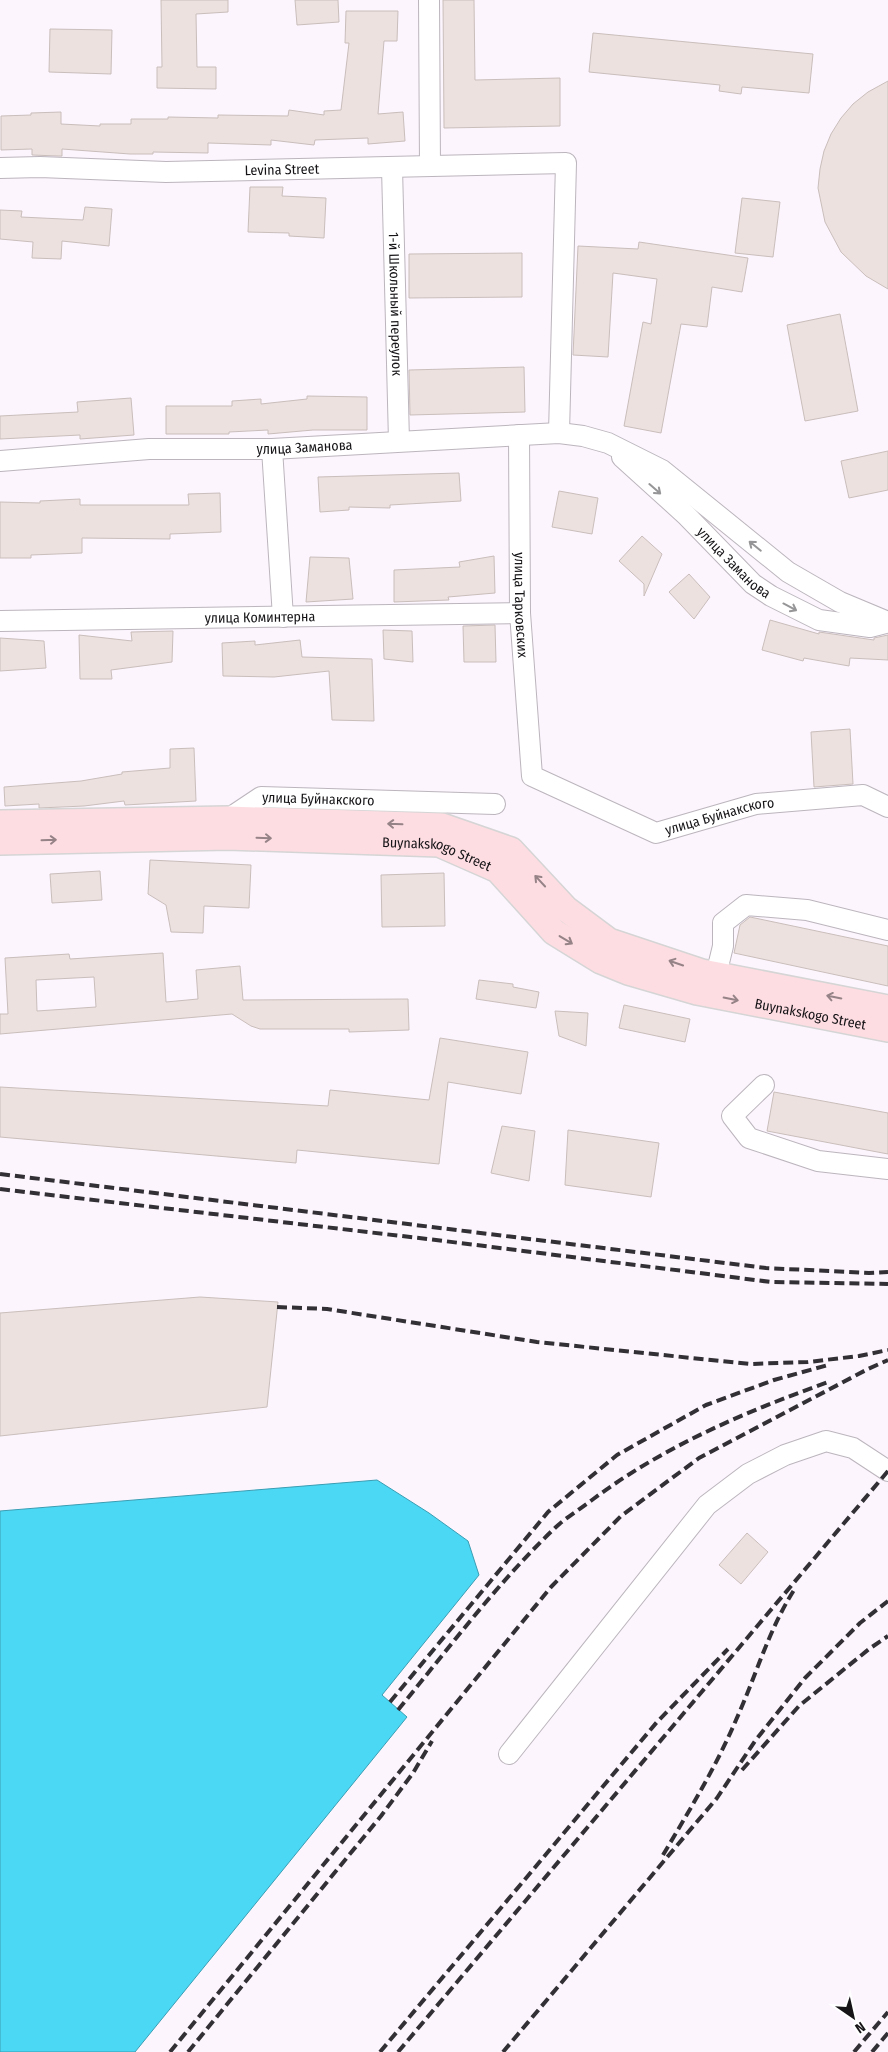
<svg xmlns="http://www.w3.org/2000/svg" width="888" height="2052" viewBox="0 0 888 2052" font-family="'Fira Sans Condensed',sans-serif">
<rect width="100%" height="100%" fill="#fcf5fe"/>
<!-- water -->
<path fill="#4bd8f5" stroke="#3b9db2" d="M 377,1480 L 429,1513 L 468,1541 L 479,1575 L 382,1695 L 407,1717 L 135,2052 L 0,2052 L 0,1511 Z"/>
<!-- building -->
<path fill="#ece1de" stroke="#cabebb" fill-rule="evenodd" d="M 161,0 L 228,0 L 228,12 L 196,14 L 197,67 L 216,67 L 216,89 L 157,88 L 157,67 L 162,67 Z
M 295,0 L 338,0 L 339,22 L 297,25 Z
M 443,0 L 474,0 L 475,80 L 560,78 L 560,126 L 444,128 Z
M 346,11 L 398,11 L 397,41 L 384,41 L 378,114 L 403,112 L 405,141 L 368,144 L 368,138 L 315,140 L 314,145 L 271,140 L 271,145 L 208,143 L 208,153 L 153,152 L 153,154 L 130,154 L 62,149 L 62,156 L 58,156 L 32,155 L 32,149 L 1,150 L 1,116 L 31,115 L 31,113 L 61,112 L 61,124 L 100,126 L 100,124 L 131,124 L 131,119 L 168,119 L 168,117 L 218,118 L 218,115 L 288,116 L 289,110 L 324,115 L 324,111 L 341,110 L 349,43 L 345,43 Z
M 50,29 L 112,30 L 111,74 L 49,72 Z
M 593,33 L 813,54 L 809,93 L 742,87 L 741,94 L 719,91 L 720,85 L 589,72 Z
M 888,81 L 888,289 L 866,276 L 841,252 L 825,222 L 818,188 L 820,169 L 824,151 L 831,134 L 841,118 L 853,104 L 868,92 Z
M 250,187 L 283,187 L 282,196 L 326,198 L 324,238 L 289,236 L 289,233 L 248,232 Z
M 742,198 L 780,202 L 773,257 L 735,253 Z
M 85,207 L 112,209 L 109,246 L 62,241 L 61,259 L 32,258 L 33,242 L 0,239 L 0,210 L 22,211 L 21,217 L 83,220 Z
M 639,242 L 748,258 L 742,292 L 712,287 L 707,327 L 681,324 L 661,433 L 624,426 L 643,322 L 651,324 L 657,279 L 613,273 L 608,357 L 573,355 L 578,246 L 638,249 Z
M 522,253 L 522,297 L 409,298 L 409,254 Z
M 840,314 L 858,411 L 805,421 L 787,325 Z
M 524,367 L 525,412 L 410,415 L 409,370 Z
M 307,396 L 367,397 L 367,430 L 313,430 L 268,434 L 268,430 L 229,432 L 229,434 L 166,434 L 166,406 L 232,406 L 232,401 L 261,399 L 261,404 L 307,399 Z
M 131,398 L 134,435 L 80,439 L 80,435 L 0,439 L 0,416 L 78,412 L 77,402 Z
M 888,451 L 888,490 L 849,498 L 841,461 Z
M 459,473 L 461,501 L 390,505 L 390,508 L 349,507 L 349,510 L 320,512 L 318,477 Z
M 559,491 L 598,498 L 592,534 L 552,527 Z
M 220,493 L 221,532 L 170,534 L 170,539 L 82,538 L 82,553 L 31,555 L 31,558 L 0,558 L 0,502 L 40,503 L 40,501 L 80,499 L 80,505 L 189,505 L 188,494 Z
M 642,536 L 662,554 L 644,596 L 644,584 L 619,561 Z
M 494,556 L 495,593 L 448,597 L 449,600 L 394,602 L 394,570 L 460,567 L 459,562 Z
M 310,557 L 349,558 L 353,599 L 306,602 Z
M 689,574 L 710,597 L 694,619 L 669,592 Z
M 770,620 L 819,634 L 819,632 L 874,640 L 874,638 L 888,635 L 888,660 L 850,658 L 849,666 L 804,658 L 803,661 L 762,650 Z
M 495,625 L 496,662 L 464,662 L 463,626 Z
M 383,630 L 412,631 L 413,662 L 384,659 Z
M 173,631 L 172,662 L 111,670 L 112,679 L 80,679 L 79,635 L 132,641 L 131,632 Z
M 0,638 L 44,641 L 46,668 L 0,671 Z
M 300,640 L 302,657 L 372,659 L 374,721 L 332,720 L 329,671 L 274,677 L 223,676 L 222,643 L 255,641 L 255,645 Z
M 850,729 L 853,784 L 814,787 L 811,732 Z
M 194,748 L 196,801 L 125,805 L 124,801 L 84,806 L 39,808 L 39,804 L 5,806 L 4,787 L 81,781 L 122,774 L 122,772 L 170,768 L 170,749 Z
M 150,860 L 251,865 L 249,908 L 204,906 L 203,933 L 171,932 L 166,905 L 148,894 Z
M 100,871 L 102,900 L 52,903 L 50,874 Z
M 444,873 L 445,926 L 382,927 L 381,875 Z
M 750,917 L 888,946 L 888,986 L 734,953 L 740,925 Z
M 163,953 L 166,1002 L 198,999 L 196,970 L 240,966 L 243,1000 L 408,999 L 409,1030 L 349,1032 L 349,1029 L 260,1029 L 251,1026 L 232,1014 L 0,1034 L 0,1014 L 8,1014 L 5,958 L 69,954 L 70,959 ZM 94,977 L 96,1007 L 37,1011 L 36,980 Z
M 479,980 L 513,984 L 513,987 L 539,992 L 536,1008 L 476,999 Z
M 624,1005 L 690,1019 L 685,1042 L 619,1028 Z
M 555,1011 L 588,1013 L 586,1046 L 559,1036 Z
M 440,1038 L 528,1052 L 521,1094 L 448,1082 L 439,1164 L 297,1150 L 296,1163 L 0,1137 L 0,1087 L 328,1106 L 330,1090 L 429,1100 Z
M 774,1092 L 888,1113 L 888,1154 L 767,1131 Z
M 502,1126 L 535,1131 L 529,1181 L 491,1173 Z
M 568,1130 L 659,1143 L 651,1197 L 565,1185 Z
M 200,1297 L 278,1302 L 267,1407 L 0,1436 L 0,1313 Z
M 747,1533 L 768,1552 L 741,1584 L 719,1565 Z"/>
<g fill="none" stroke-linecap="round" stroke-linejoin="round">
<defs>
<g id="minor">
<path d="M 429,0 L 430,166"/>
<path id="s1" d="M 0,168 L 40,167 L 166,172 L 566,163 L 559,433"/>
<path id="s2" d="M 392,168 L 399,441"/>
<path id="s3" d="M 519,435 L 520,613 L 532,776 L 656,833 L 756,804 L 863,795 L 888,807"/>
<path d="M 272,449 L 283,617"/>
<path id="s4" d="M 622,457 L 686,515 L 753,584 L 771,596 L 819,620 L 870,627 L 886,623"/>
<path id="s5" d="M 0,461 L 149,449 L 272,449 L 559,433 L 583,436 L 608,443 L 662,470 L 788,572 L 840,602 L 888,622"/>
<path id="s6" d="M 0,621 L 520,613"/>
<path id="s7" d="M 228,824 L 228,819 L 261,797 L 495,804"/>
<path d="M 716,975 L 723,946 L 723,923 L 746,905 L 807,910 L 888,930"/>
<path d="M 764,1085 L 732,1116 L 749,1138 L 818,1161 L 888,1169"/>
<path d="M 509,1754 L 707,1505 L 748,1474 L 785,1455 L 826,1441 L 853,1448 L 888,1471"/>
</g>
<g id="major">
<path d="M 0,823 L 228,819 L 442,826 L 511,850 L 566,909 L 609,941 L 702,972 L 888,1008"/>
<path id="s8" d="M 0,842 L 228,837 L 439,844 L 498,870 L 554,932 L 601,961 L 628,972 L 697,992 L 888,1029"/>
</g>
</defs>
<!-- minor casing -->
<use href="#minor" stroke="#bcb5bd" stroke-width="22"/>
<!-- major casing -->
<use href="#major" stroke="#d5d5d5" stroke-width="28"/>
<!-- minor -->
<use href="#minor" stroke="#fff" stroke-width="20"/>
<!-- major -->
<use href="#major" stroke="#fddde2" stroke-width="25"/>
<!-- rail -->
<path stroke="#323034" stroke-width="4" stroke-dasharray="10 5" stroke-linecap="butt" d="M 0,1174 L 766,1268 L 869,1273 L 888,1272
M 0,1189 L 444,1241 L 771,1282 L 888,1284
M 277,1307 L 327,1309 L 537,1342 L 750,1364 L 808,1362 L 859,1356 L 888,1350
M 390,1702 L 548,1512 L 617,1455 L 706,1405 L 774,1380 L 828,1365
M 398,1710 C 449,1648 498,1582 556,1527 C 567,1517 580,1509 592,1500 C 664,1446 747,1411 831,1381
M 742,1770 L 799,1706 L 869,1649 L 888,1636
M 663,1855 C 689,1811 716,1767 736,1720 C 756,1676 769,1628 796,1587
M 170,2052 L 551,1587 L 621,1516 L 699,1458 L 868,1369 L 888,1360
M 188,2052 L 381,1816 L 413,1773 L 432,1741
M 380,2052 L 657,1722 L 728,1649
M 398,2052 L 888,1471
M 503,2052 L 717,1798 L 755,1741 L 805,1678 L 860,1623 L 888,1601
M 854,2052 L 888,2012
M 872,2052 L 888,2033"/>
</g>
<!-- one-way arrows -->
<defs><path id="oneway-shaft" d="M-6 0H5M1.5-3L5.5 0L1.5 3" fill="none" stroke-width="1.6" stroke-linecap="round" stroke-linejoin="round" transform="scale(1.25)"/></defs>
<g stroke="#969597">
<use href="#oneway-shaft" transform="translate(655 489) rotate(41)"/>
<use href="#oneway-shaft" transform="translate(755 546) rotate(-141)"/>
<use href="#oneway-shaft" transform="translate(790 607) rotate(28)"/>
</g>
<g stroke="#958387">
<use href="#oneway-shaft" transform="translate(395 824) rotate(-178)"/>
<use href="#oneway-shaft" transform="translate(264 838) rotate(2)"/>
<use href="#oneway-shaft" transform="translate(49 840) rotate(-2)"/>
<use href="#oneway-shaft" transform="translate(540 881) rotate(-133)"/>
<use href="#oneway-shaft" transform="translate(566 940) rotate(31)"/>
<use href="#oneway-shaft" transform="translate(676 963) rotate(-161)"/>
<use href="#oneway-shaft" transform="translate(834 997) rotate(-169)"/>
<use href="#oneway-shaft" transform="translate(731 999) rotate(11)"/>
</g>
<g text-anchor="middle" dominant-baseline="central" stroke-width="4" stroke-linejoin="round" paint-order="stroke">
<!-- street labels -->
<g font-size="14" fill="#161417" stroke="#fff">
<text stroke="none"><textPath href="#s1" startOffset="282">Levina Street</textPath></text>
<text stroke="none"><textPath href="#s2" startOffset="136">1-й Школьный переулок</textPath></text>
<text stroke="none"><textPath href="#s5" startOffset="305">улица Заманова</textPath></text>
<text stroke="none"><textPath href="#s4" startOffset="154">улица Заманова</textPath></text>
<text stroke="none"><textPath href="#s3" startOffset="170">улица Тарковских</textPath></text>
<text stroke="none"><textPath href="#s6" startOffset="260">улица Коминтерна</textPath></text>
<text stroke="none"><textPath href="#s7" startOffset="102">улица Буйнакского</textPath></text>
<text stroke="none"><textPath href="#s3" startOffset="544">улица Буйнакского</textPath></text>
<text stroke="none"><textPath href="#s8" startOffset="439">Buynakskogo Street</textPath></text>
<text stroke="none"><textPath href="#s8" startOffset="859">Buynakskogo Street</textPath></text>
</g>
</g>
<!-- north arrow -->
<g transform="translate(853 2017) rotate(146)" stroke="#ffffff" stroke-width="4" paint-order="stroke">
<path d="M0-4L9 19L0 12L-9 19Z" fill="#161417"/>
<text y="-8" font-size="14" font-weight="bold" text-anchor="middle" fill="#161417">N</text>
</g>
</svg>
